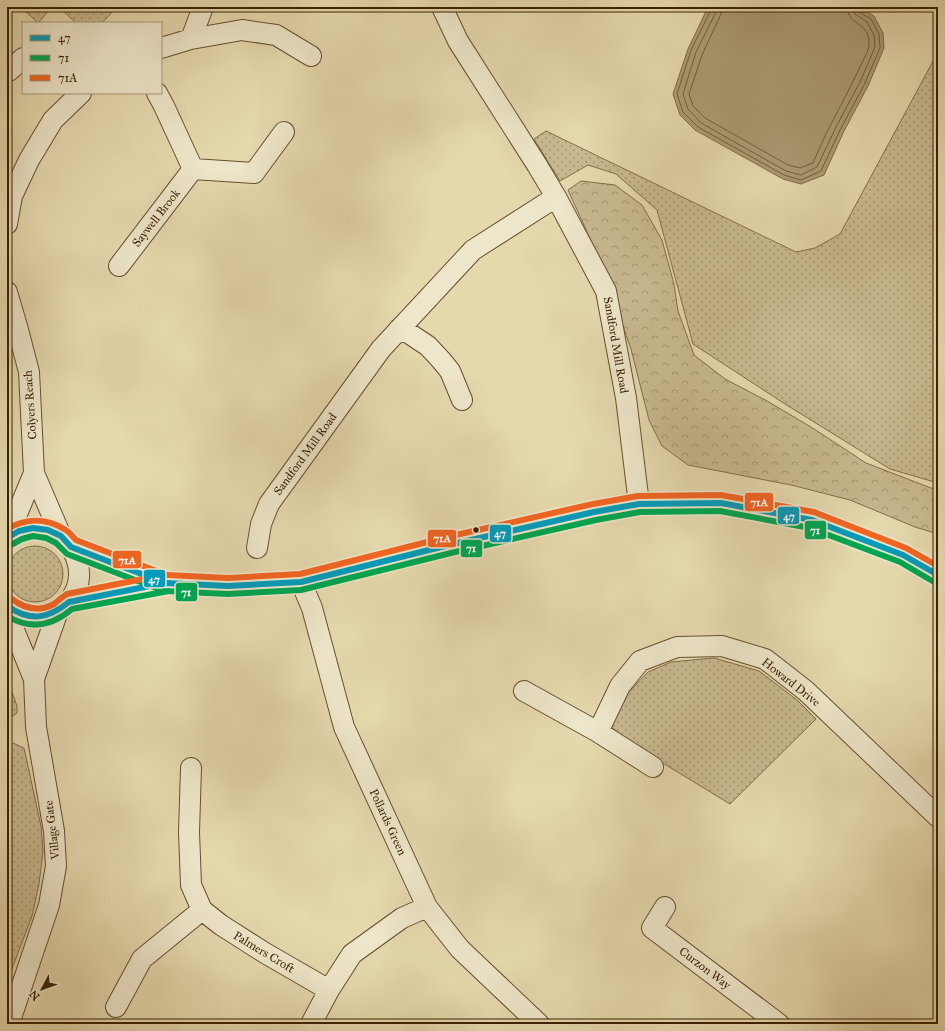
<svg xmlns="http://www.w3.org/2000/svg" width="945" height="1031" viewBox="0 0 945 1031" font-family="'IM FELL Great Primer',serif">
<defs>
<pattern id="grass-dots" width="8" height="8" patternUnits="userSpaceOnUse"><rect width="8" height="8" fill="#c8b990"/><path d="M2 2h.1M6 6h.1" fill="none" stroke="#a49673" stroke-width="1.8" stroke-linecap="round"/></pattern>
<pattern id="forest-crowns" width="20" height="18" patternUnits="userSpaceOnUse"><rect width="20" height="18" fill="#c8b990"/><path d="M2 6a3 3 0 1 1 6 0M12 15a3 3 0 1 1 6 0" fill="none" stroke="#a49673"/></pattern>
</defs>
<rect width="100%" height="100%" fill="#e5d8ad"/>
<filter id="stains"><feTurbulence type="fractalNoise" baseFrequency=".005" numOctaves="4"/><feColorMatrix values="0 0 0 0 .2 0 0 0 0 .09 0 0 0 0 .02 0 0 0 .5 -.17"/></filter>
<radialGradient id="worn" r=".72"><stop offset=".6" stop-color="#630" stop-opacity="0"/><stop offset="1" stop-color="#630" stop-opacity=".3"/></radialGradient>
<!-- grass -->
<path fill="url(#grass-dots)" stroke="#826d49" d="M 21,7 L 52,7 L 38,23 Z
M 59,7 L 109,7 L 114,10 L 102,23 L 76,23 Z
M 938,52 L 938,483 L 890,469 L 785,404 L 693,344 L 657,210 L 616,174 L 588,165 L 560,181 L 534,139 L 546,131 L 796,252 L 815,248 L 840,234 Z
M7 574a28 28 0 1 1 56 0a28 28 0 1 1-56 0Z
M 714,658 L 759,671 L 797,700 L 816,719 L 730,804 L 635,746 L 610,726 L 627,694 L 648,672 L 671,662 Z
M 7,678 L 17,706 L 17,713 L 11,717 L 7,716 Z
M 7,743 L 13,743 L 24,748 L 41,826 L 43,852 L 39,884 L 32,916 L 7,982 Z"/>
<!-- forest -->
<path fill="url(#forest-crowns)" stroke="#826d49" d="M 581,181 L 615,185 L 642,205 L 662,240 L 674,284 L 678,311 L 694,355 L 725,379 L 767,401 L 811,427 L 866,463 L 931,488 L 938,491 L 938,534 L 915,527 L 850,500 L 791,485 L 688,465 L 662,446 L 649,420 L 631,349 L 602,265 L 568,190 Z"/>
<!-- water -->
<path fill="#ab9a73" stroke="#7e6a46" d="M 708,7 L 859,7 L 874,16 L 883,33 L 884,48 L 868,86 L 844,131 L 824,175 L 801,184 L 783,179 L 695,130 L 680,115 L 673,94 L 688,49 Z"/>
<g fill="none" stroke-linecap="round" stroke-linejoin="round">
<!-- shore -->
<path stroke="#735e3a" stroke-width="1" d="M 712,7 L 711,10 L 691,50 L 677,94 L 683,112 L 698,127 L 784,175 L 801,180 L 821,171 L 840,130 L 864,85 L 880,48 L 879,34 L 871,19 L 859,12 L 858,7
M 717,7 L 716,12 L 696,52 L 683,94 L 688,109 L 701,123 L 786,171 L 801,175 L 817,167 L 836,127 L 860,82 L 875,47 L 874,35 L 867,22 L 855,14 L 853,11 L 853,7
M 723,7 L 721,14 L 702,55 L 689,94 L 693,106 L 705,118 L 788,165 L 800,168 L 813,163 C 819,150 824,137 831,124 C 841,105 851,86 860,67 C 863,60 869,51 869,44 C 870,22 848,26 847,7"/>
<defs>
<path id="minor" d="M 442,7 L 458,41 L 537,165 L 556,197 L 606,291 L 626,398 L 639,504
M 191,39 L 203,7
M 161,48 L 191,39 L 242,30 L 276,35 L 311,56
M 9,71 L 23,58
M 193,169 L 254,173 L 284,132
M 7,224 L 12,196 L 29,160 L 53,120 L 81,93
M 119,266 L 193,169 L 164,106 L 157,93
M 7,292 L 17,326 L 29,372 L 34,473 L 61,536
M 399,329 L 410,334 L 428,346 L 441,360 L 450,371 L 462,400
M 7,538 C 11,536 16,532 20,531 C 76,514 104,593 50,614 C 35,620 20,616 7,606
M 7,538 L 34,473
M 71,547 L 165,583
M 257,548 L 261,524 L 269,504 L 381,349 L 473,250 L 556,197
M 301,582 L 312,608 L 344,727 L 427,907 L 460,949 L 539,1024
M 69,602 L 165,583 L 228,586 L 301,582 L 449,545 L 594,512 L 639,504 L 721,503 L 812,520 L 903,555 L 938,575
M 7,613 L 34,679 L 36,727 L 54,831 L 56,866 L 49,905 L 9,1024
M 34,679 L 58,611
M 524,691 L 598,732 L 620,686 L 640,661 L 677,647 L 722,646 L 765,659 L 806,691 L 938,817
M 598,732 L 653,767
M 191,768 L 189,832 L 191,885 L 202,910 L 221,925 L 265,953 L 329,990
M 665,907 L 652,928 L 779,1024
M 116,1007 L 142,959 L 202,910
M 311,1024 L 329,990 L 352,954 L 402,918 L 427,907"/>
</defs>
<!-- minor casing -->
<use href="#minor" stroke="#664f2d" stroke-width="22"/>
<!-- minor -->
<use href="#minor" stroke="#eee6ca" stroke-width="20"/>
<defs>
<path id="bus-1" d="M 7,538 L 19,531 L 33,528 L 48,530 L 61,536 L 71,547 L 165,583 L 228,586 L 301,582 L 449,545 L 594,512 L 639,504 L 721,503 L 812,520 L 903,555 L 938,575
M 7,606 C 30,622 48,619 69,602 L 165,583 L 169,583"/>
<path id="bus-2" d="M 11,545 L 22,539 L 33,536 L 46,538 L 56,543 L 67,554 L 164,591 L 228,594 L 301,590 L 451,553 L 596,520 L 640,512 L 720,511 L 810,528 L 900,562 L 934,582
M 7,616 C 30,630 52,626 72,609 L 169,591"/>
<path id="bus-3" d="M 7,529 C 26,518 46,518 64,529 C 69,531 72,536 76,540 L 167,575 L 228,578 L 300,574 L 447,537 L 593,504 L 638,496 L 721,495 L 814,512 L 906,548 L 938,566
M 12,599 C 25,609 39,612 54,604 C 58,601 62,597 67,594 L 163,575 L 169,575"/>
</defs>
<!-- bus-1 casing -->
<use href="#bus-1" stroke="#eee6ca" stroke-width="9"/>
<!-- bus-2 casing -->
<use href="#bus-2" stroke="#eee6ca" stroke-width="9"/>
<!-- bus-3 casing -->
<use href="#bus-3" stroke="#eee6ca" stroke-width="9"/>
<!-- bus-1 -->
<use href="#bus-1" stroke="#069bba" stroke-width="6"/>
<!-- bus-2 -->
<use href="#bus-2" stroke="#00a651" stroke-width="6"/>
<!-- bus-3 -->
<use href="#bus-3" stroke="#f26522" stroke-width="6"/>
</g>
<!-- markers -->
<circle fill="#3b2102" stroke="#eee6ca" stroke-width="1.5" cx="476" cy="530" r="3.5"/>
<g text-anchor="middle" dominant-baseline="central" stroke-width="4" stroke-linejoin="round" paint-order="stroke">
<!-- street labels -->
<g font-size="12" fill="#3b2102" stroke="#eee6ca">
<text transform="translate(156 218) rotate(-52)">Saywell Brook</text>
<text transform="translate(616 345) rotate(80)">Sandford Mill Road</text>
<text transform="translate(30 405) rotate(-94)">Colyers Reach</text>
<text transform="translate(305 454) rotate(-54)">Sandford Mill Road</text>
<text transform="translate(791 682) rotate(38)">Howard Drive</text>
<text transform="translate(388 822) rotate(65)">Pollards Green</text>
<text transform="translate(52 830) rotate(-97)">Village Gate</text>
<text transform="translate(264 952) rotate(31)">Palmers Croft</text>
<text transform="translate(705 968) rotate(37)">Curzon Way</text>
</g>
</g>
<g stroke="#eee6ca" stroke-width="1.5">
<rect x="744" y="492" width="30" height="20" rx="4" fill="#f26522"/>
<rect x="777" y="506" width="23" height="19" rx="4" fill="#069bba"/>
<rect x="804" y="520" width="23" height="20" rx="4" fill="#00a651"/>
<rect x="489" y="524" width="23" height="19" rx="4" fill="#069bba"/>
<rect x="427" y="529" width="30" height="19" rx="4" fill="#f26522"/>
<rect x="460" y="539" width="23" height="19" rx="4" fill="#00a651"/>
<rect x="112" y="550" width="30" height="19" rx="4" fill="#f26522"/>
<rect x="143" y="569" width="23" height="19" rx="4" fill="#069bba"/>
<rect x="175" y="582" width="23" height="20" rx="4" fill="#00a651"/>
</g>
<g font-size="11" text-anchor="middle" font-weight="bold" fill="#fff">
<text x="759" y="506">71A</text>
<text x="789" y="520">47</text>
<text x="815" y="534">71</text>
<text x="500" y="537">47</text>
<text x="442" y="542">71A</text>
<text x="471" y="552">71</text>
<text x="127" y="564">71A</text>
<text x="154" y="583">47</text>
<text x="186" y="596">71</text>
</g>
<!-- margin -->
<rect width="945" height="1031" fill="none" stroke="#e5d8ad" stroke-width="24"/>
<rect x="8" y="8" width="929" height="1015" fill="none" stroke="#3b2102" stroke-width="2"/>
<rect x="12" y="12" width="921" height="1007" fill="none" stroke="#3b2102"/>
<!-- legend -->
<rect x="22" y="22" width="140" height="72" fill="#eee6ca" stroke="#a6977a"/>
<rect x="30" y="35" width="20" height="6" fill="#069bba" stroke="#a6977a"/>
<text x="58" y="42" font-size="12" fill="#3b2102">47</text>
<rect x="30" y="55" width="20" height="6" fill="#00a651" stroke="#a6977a"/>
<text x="58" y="62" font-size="12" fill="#3b2102">71</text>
<rect x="30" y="75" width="20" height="6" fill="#f26522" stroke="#a6977a"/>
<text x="58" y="82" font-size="12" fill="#3b2102">71A</text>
<!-- north arrow -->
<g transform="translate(42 989) rotate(229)" stroke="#eee6ca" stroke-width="3" paint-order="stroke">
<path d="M0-3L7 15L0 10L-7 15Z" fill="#3b2102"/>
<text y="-6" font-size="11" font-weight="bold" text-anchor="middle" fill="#3b2102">N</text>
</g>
<rect width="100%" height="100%" filter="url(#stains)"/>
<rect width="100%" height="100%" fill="url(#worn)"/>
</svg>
